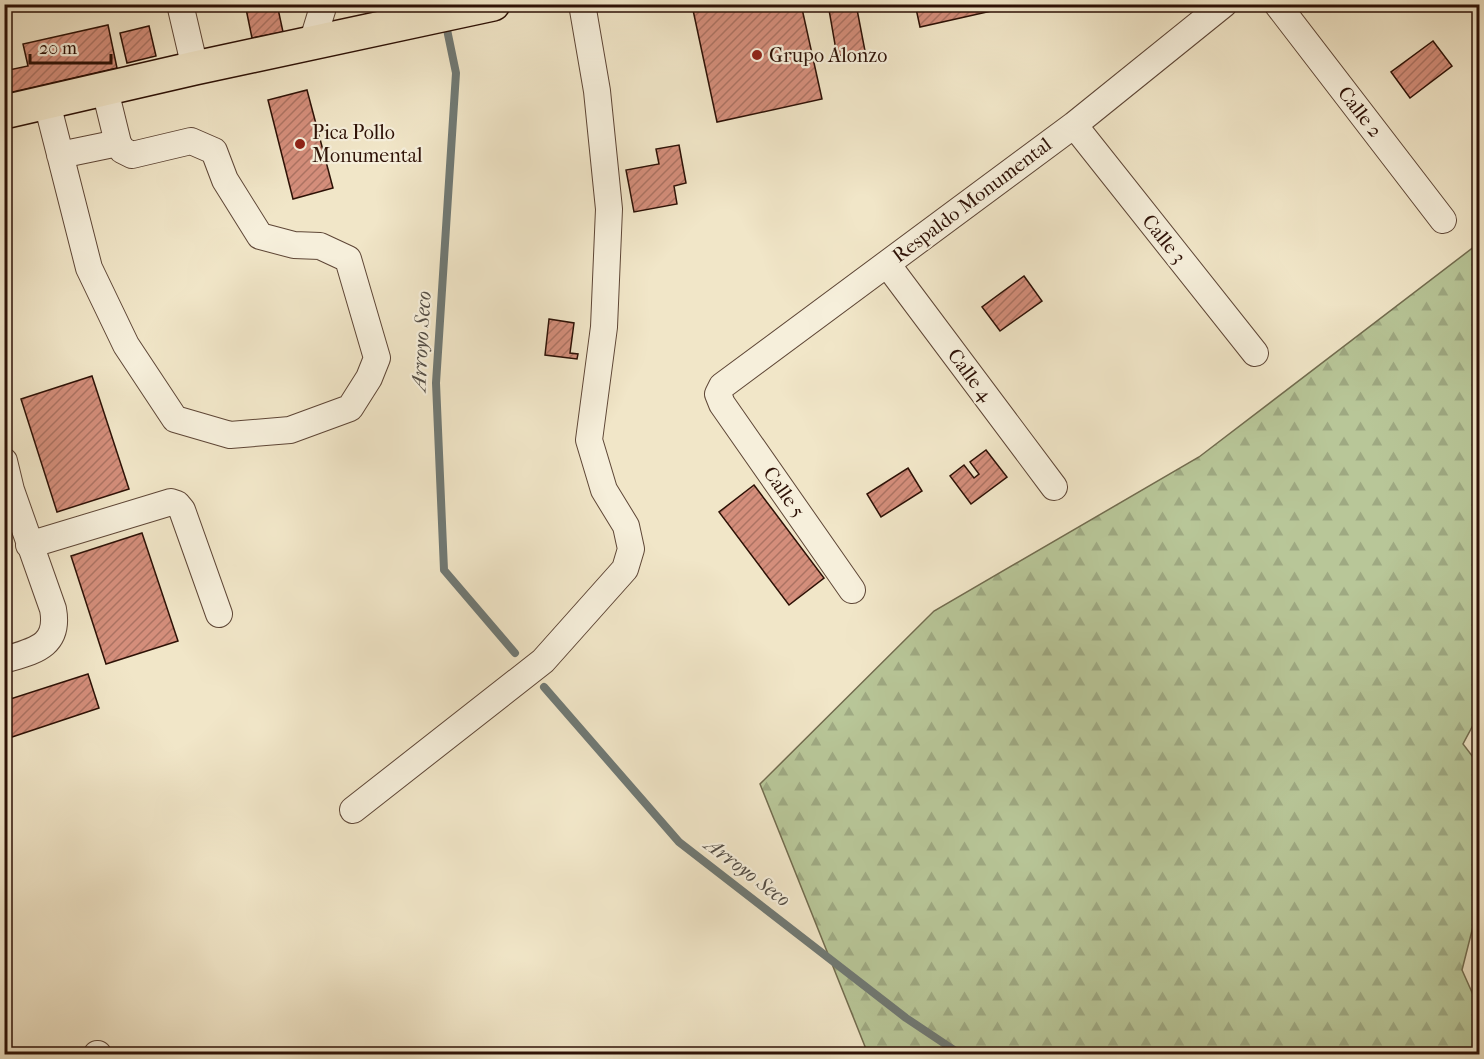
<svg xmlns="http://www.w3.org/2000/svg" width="1484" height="1059" viewBox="0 0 1484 1059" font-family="'IM FELL French Canon',serif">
<defs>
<pattern id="forest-firs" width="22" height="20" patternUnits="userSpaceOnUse" patternTransform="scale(1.5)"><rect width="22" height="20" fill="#b8c698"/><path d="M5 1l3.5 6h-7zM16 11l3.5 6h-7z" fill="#9ea982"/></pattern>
<pattern id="building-hatch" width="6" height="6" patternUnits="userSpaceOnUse" patternTransform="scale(1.5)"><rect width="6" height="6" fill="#d48e7b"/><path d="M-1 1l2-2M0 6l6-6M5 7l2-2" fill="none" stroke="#ac7363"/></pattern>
</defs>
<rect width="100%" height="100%" fill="#f1e6c8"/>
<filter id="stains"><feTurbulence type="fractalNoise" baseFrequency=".00333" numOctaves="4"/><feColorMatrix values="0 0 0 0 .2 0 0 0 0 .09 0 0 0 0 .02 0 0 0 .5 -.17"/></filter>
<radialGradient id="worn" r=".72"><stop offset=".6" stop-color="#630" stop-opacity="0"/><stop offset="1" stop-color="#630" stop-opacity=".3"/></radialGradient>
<!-- forest -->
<path fill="url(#forest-firs)" stroke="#726c4f" stroke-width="1.5" d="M 1479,243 L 1480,712 L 1463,744 L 1479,765 L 1479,903 L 1462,970 L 1479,1008 L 1479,1054 L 868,1054 L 760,784 L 934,611 L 1199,457 Z"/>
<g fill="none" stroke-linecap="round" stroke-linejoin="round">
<!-- stream -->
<path stroke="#707974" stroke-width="8" d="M 445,20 L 456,73 L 436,383 L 444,570 L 515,653
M 544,687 L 679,842 L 906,1018 L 960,1054"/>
</g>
<!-- building -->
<path fill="url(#building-hatch)" stroke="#2d1106" stroke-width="1.5" d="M 245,4 L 277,4 L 283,32 L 252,38 Z
M 719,4 L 801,4 L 822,99 L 717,122 L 693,10 Z
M 828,4 L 856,4 L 865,51 L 837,56 Z
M 915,4 L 1004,4 L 1005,8 L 920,27 Z
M 108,25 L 117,68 L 4,94 L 4,71 L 28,66 L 23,44 Z
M 149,26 L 156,56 L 127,63 L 120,33 Z
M 1433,41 L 1452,66 L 1410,98 L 1391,72 Z
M 307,90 L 333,188 L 293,199 L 268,100 Z
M 679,145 L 686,183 L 674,186 L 677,204 L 634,212 L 626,170 L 659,164 L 656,149 Z
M 1024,276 L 1042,301 L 1000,331 L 982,307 Z
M 549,319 L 574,323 L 570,353 L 578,354 L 577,359 L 545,355 Z
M 92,376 L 129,489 L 57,512 L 21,399 Z
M 986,450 L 1007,477 L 971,504 L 950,476 L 964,465 L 974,478 L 979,474 L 970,462 Z
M 908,468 L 922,491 L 881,517 L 867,494 Z
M 754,485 L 824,578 L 789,605 L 719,512 Z
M 142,533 L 178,641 L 106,664 L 71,556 Z
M 88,674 L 99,708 L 12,737 L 4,713 L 4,701 Z"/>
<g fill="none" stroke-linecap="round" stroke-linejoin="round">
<defs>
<path id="minor" d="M 180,4 L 195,68
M 1277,4 L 1443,220
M 312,43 L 324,4
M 47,103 L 89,268 L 126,345 L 175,419 L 230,435 L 290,430 L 350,408 L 369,378 L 377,358 L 348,259 L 320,246 L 294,245 L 260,236 L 225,180 L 214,151 L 191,141 L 132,155 L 122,150 L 118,143 L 105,90
M 1074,125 L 1255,353
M 60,155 L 118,143
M 887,264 L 1054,487
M 4,461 L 11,490 L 53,609 C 60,647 33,651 4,660
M 29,545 L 171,502 L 177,504 L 182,510 L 219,614
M 852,590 L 722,404 L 718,394 L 722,386 L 1074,125 L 1224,4
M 353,810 L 543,661 L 625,569 L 631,549 L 626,526 L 604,490 L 589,440 L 604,327 L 609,209 L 597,91 L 582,4
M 97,1054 L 98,1054"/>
<path id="major" d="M 4,112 L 195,68 L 493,4"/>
</defs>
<!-- minor casing -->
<use href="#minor" stroke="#5e4636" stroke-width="28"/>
<!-- major casing -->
<use href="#major" stroke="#2d1106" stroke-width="36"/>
<!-- minor -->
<use href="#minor" stroke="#f6efdb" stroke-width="26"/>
<!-- major -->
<use href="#major" stroke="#f1e6c8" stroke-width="33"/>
</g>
<!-- markers -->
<g fill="#8f2418" stroke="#f6efdb" stroke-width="2">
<circle cx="757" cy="55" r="6"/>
<circle cx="300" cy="144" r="6"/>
</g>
<g text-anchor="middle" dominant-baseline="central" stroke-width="4.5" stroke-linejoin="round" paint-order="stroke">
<!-- poi labels -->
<g font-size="20" fill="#2d1106" stroke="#f6efdb" text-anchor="start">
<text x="769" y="55">Grupo Alonzo</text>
<text x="312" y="132">Pica Pollo<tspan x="312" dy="23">Monumental</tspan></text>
</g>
<!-- street labels -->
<g font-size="20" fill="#2d1106" stroke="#f6efdb">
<text transform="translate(1360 112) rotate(52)">Calle 2</text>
<text transform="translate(972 200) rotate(-37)">Respaldo Monumental</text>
<text transform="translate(1164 239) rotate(51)">Calle 3</text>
<text transform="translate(970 375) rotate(53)">Calle 4</text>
<text transform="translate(784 492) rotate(55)">Calle 5</text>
</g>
<!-- water labels -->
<g font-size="21" font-style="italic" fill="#544e46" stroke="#f6efdb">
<text transform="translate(421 341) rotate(-87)">Arroyo Seco</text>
<text transform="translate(748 872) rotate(37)">Arroyo Seco</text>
</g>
</g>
<!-- margin -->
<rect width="1484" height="1059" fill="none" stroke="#f1e6c8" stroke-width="24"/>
<rect x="6" y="6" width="1472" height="1047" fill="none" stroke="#2d1106" stroke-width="3"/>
<rect x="12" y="12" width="1460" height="1035" fill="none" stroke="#2d1106" stroke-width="1.5"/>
<!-- scale -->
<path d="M30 54v9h81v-9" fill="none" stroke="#2d1106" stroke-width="3"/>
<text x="39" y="54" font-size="18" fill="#2d1106" stroke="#f6efdb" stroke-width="4.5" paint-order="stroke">20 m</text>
<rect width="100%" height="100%" filter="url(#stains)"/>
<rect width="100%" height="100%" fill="url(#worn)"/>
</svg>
